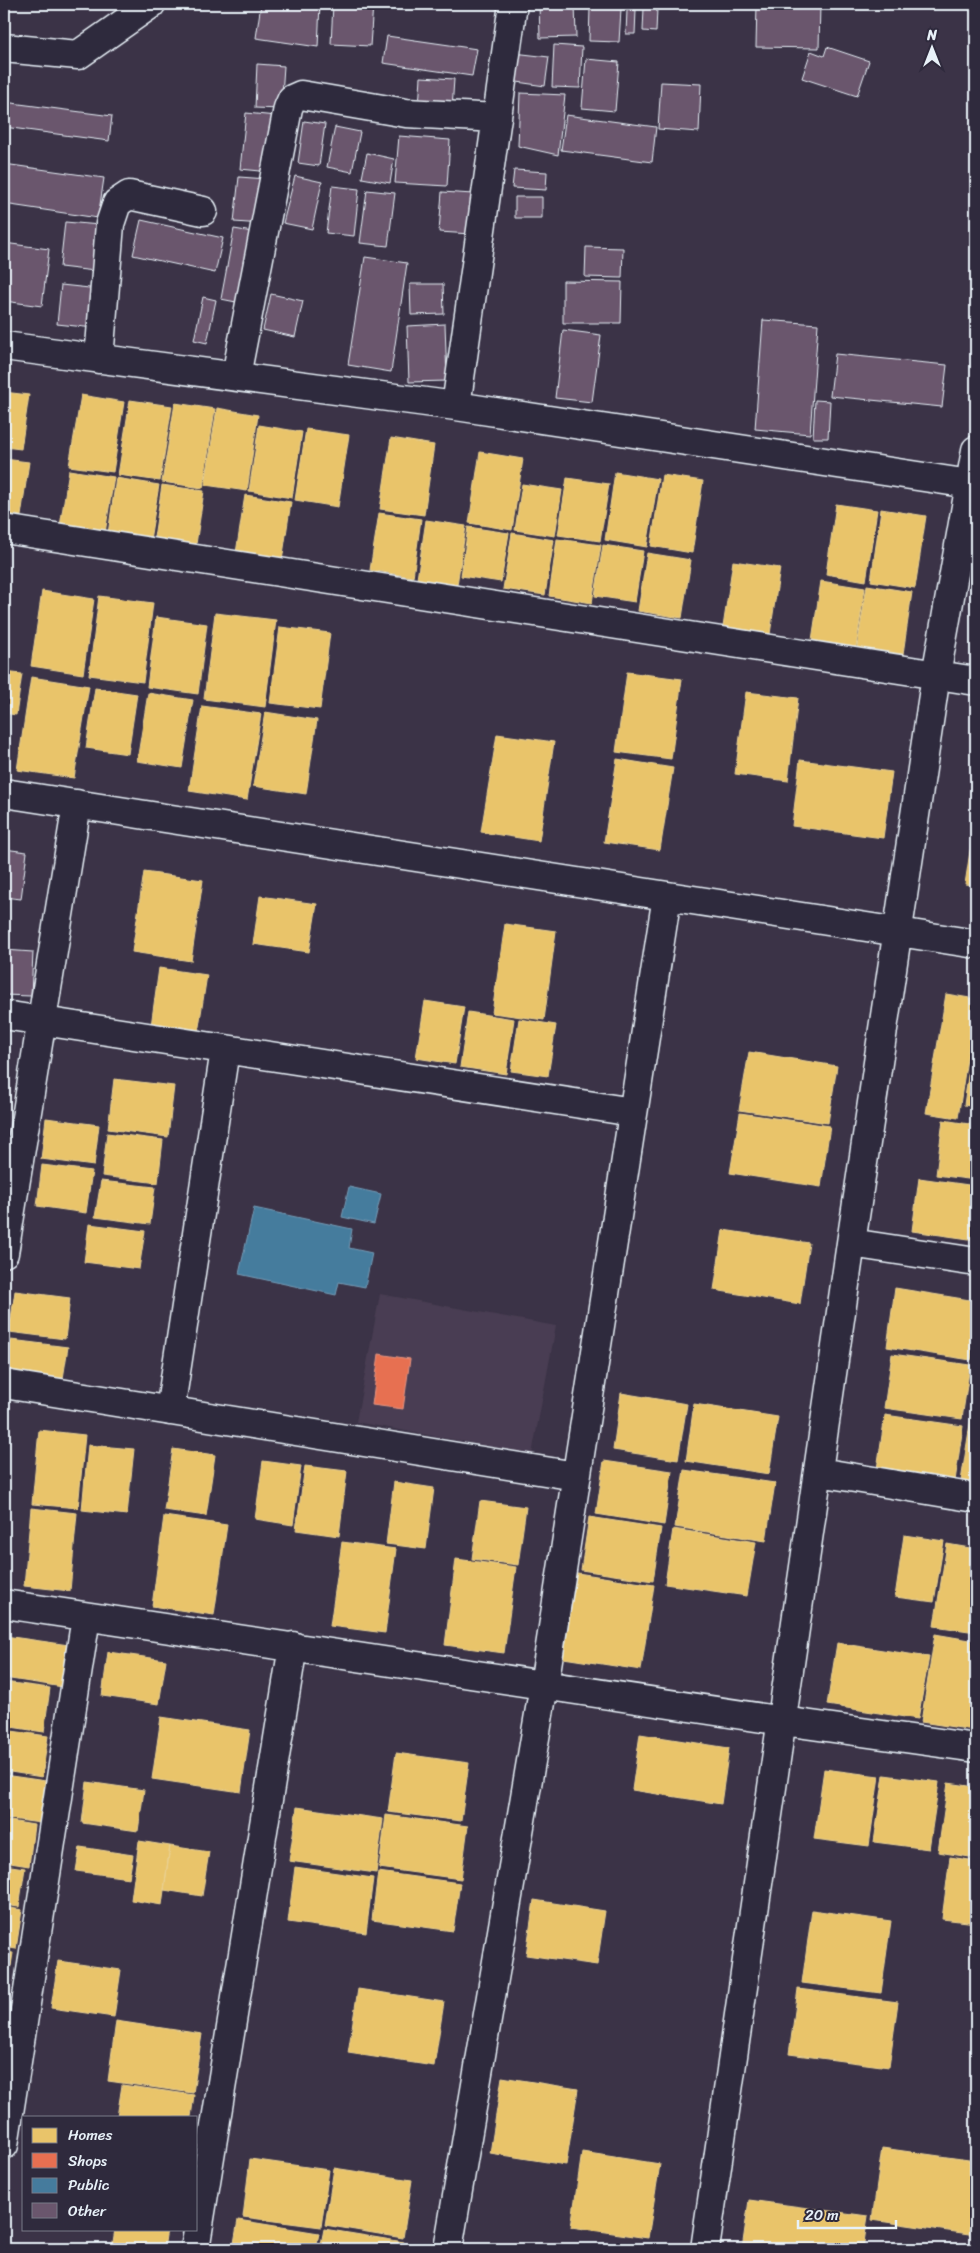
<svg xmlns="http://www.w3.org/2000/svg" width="980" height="2253" viewBox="0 0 980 2253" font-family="Sriracha,sans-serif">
<rect width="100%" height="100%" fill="#3b3347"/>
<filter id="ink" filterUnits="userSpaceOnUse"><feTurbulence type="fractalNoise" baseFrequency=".02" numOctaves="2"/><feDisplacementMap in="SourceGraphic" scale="10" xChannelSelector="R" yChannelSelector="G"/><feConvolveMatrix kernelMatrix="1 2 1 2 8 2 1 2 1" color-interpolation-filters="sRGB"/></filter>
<g filter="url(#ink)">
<!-- built -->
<path fill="#493e52" d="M 380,1294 L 556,1326 L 532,1454 L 356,1422 Z"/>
<!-- homes -->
<path fill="#e9c46a" stroke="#e9d295" d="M 4,392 L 29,395 L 21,449 L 4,447 Z
M 81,395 L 124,402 L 113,472 L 69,466 Z
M 130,400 L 172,406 L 160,481 L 118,475 Z
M 175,403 L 215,409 L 203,488 L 162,482 Z
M 217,408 L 258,415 L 247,491 L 205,485 Z
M 259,425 L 302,432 L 292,498 L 249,491 Z
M 306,429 L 349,435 L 338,507 L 295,500 Z
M 391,438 L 434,445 L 424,515 L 380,509 Z
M 480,452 L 523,459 L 512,530 L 469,523 Z
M 4,459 L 29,462 L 21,516 L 4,513 Z
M 69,470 L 114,477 L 105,533 L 60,526 Z
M 615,472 L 658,479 L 647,547 L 605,540 Z
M 662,475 L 703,481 L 692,553 L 651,546 Z
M 116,478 L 159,485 L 150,540 L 108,534 Z
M 567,478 L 609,484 L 600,541 L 558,535 Z
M 522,484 L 562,490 L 555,536 L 515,530 Z
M 162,485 L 204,491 L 195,551 L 153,544 Z
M 245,495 L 291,502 L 282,561 L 236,553 Z
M 836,504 L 877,510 L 866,581 L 826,574 Z
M 881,509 L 926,516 L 915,588 L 871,581 Z
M 379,513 L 421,519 L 413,577 L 370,570 Z
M 426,520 L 466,526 L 457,585 L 417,579 Z
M 468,527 L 509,533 L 501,582 L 461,576 Z
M 512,533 L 554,540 L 545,595 L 503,589 Z
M 557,539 L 601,545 L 592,603 L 549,596 Z
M 603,545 L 643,551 L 635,602 L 595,596 Z
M 647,553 L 691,560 L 682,618 L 638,611 Z
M 733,561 L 780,568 L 770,634 L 723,627 Z
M 821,581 L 865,588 L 856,647 L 812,640 Z
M 867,585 L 912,592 L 903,654 L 857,647 Z
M 42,591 L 94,599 L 83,674 L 31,666 Z
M 99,596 L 153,603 L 143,682 L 89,675 Z
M 215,613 L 276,620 L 265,707 L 204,699 Z
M 156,617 L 207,624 L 198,694 L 147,687 Z
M 280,627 L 330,633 L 320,709 L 270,703 Z
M 4,672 L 22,674 L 16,715 L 4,713 Z
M 627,672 L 682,679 L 671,759 L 616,752 Z
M 31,677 L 89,686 L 74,778 L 17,770 Z
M 95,688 L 137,694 L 128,754 L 86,748 Z
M 746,692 L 798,698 L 788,781 L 735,774 Z
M 148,693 L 193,700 L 182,768 L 137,761 Z
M 202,706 L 261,714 L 247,800 L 189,791 Z
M 265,712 L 317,720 L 306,794 L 253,786 Z
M 497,734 L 554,742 L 539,841 L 481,832 Z
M 617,759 L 673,768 L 660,850 L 604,842 Z
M 800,760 L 892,772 L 883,838 L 792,826 Z
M 976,786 L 976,814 L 972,813 Z
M 975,819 L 976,820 L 976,886 L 965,884 Z
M 144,872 L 203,880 L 191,961 L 132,952 Z
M 260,896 L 317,904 L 309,952 L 253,944 Z
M 505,924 L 556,931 L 544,1020 L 492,1013 Z
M 159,968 L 207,975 L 198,1033 L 151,1026 Z
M 946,994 L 976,999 L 958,1118 L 926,1113 Z
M 425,1001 L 464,1007 L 455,1064 L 416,1058 Z
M 468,1012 L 514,1019 L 506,1074 L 460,1067 Z
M 519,1019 L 556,1025 L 548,1076 L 511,1071 Z
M 975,1025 L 976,1025 L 976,1107 L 964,1105 Z
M 749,1052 L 837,1066 L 828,1123 L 739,1110 Z
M 114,1079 L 174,1086 L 168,1137 L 108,1129 Z
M 740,1113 L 830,1126 L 821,1187 L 730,1173 Z
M 46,1118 L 99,1125 L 94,1166 L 41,1159 Z
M 943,1120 L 976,1125 L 976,1180 L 936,1175 Z
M 107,1133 L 163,1140 L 158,1183 L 102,1176 Z
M 42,1165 L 92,1171 L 86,1213 L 37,1206 Z
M 919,1178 L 976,1186 L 976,1240 L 912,1231 Z
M 101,1181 L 155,1187 L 150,1224 L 95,1217 Z
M 89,1224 L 145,1231 L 139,1269 L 84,1262 Z
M 723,1230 L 809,1243 L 800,1304 L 714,1290 Z
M 895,1288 L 976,1301 L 976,1326 L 971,1360 L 887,1347 Z
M 15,1291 L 70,1298 L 65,1339 L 9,1332 Z
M 11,1340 L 68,1347 L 62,1385 L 6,1378 Z
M 892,1354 L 970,1365 L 962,1419 L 884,1408 Z
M 621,1393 L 687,1404 L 678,1460 L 613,1450 Z
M 974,1399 L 976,1399 L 976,1483 L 961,1481 Z
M 694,1404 L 778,1417 L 769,1474 L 686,1461 Z
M 885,1415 L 963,1426 L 955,1481 L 877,1469 Z
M 39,1430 L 85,1435 L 78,1508 L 32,1504 Z
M 88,1445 L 134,1449 L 127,1515 L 82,1510 Z
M 173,1449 L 215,1455 L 206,1516 L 164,1510 Z
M 263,1461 L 301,1466 L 293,1525 L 255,1519 Z
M 604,1461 L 672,1471 L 664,1525 L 596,1514 Z
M 305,1466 L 347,1471 L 339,1536 L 296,1530 Z
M 684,1470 L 775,1483 L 766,1541 L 675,1527 Z
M 394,1482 L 434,1488 L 426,1549 L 386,1544 Z
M 480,1501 L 526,1507 L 518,1565 L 472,1559 Z
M 31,1508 L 77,1513 L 70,1591 L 24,1586 Z
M 164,1516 L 227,1525 L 214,1615 L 152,1606 Z
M 589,1517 L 661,1528 L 653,1581 L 581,1570 Z
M 673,1529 L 756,1542 L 747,1596 L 665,1584 Z
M 904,1535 L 944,1541 L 934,1602 L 895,1597 Z
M 342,1542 L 396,1549 L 385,1633 L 330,1626 Z
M 947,1544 L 976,1549 L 976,1632 L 934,1626 Z
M 456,1559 L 516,1567 L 504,1653 L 445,1645 Z
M 571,1572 L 654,1585 L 641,1670 L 557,1657 Z
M 935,1634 L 976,1641 L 976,1717 L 974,1730 L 921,1722 Z
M 5,1636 L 69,1645 L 63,1687 L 4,1678 Z
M 837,1643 L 929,1657 L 918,1719 L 827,1705 Z
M 108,1652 L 166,1660 L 159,1704 L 102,1696 Z
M 4,1682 L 50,1688 L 44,1732 L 4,1726 Z
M 161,1717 L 250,1730 L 241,1792 L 152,1779 Z
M 4,1730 L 48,1736 L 42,1777 L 4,1771 Z
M 640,1734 L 729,1748 L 721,1804 L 632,1790 Z
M 396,1753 L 469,1763 L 461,1821 L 388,1812 Z
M 824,1769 L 879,1776 L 869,1846 L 814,1839 Z
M 4,1775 L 46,1781 L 40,1823 L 4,1818 Z
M 884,1775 L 939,1782 L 929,1849 L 874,1842 Z
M 87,1782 L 144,1790 L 138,1831 L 82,1823 Z
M 948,1783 L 976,1787 L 976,1858 L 938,1852 Z
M 297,1807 L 383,1819 L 376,1873 L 289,1861 Z
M 386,1815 L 468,1826 L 461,1879 L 379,1868 Z
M 4,1820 L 34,1825 L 29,1866 L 4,1862 Z
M 139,1841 L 170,1846 L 162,1905 L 131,1900 Z
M 170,1846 L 209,1852 L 202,1896 L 164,1890 Z
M 80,1847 L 133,1855 L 129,1878 L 76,1871 Z
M 950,1857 L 976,1861 L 976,1923 L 942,1919 Z
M 4,1865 L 25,1868 L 19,1907 L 4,1905 Z
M 295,1867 L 373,1878 L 366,1933 L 288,1922 Z
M 378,1872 L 460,1883 L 453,1931 L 372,1920 Z
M 534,1900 L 605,1911 L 597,1965 L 526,1955 Z
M 4,1907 L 22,1910 L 16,1949 L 4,1947 Z
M 812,1910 L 891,1921 L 881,1993 L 802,1983 Z
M 4,1952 L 13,1953 L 5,2005 L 4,2005 Z
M 58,1961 L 121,1970 L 114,2017 L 51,2008 Z
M 358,1989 L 444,2002 L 434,2066 L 348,2053 Z
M 798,1989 L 898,2002 L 889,2067 L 789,2054 Z
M 116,2021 L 202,2034 L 193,2093 L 108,2081 Z
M 502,2077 L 578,2089 L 566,2165 L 490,2153 Z
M 122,2085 L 194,2095 L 191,2117 L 117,2117 Z
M 882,2148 L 976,2161 L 976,2235 L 872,2220 Z
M 582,2152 L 660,2164 L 648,2238 L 571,2227 Z
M 250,2159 L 329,2170 L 321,2227 L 243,2217 Z
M 334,2168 L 412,2180 L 403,2238 L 325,2225 Z
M 749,2200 L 868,2216 L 863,2249 L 742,2249 Z
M 238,2220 L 319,2233 L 316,2249 L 233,2249 Z
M 115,2229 L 167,2229 L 164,2249 L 112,2249 Z
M 324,2229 L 404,2242 L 403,2249 L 320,2249 Z"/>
<!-- shops -->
<path fill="#e76f51" stroke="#e79683" d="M 379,1354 L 410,1359 L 403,1409 L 372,1405 Z"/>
<!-- public -->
<path fill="#457b9d" stroke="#769eb8" d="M 349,1187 L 381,1194 L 374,1224 L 342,1217 Z
M 254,1208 L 352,1229 L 349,1248 L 372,1253 L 365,1287 L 339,1282 L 336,1295 L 239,1274 Z"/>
<!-- building -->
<path fill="#6a566d" stroke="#e8f1f8" d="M 261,4 L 320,4 L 318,47 L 256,38 Z
M 333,4 L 373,4 L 370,46 L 331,44 Z
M 539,4 L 575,4 L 576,37 L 540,38 Z
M 757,4 L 820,4 L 819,48 L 756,47 Z
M 590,8 L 621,9 L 619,42 L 589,41 Z
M 644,8 L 657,8 L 656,32 L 643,31 Z
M 627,10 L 636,10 L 635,34 L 626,34 Z
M 387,36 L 477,49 L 472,76 L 383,63 Z
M 554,45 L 582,47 L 580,88 L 552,87 Z
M 827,47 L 869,61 L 857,96 L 802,78 L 811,51 L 824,56 Z
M 514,53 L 549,57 L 545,86 L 510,81 Z
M 586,59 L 619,62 L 615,111 L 582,108 Z
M 257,64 L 284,66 L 281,109 L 255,108 Z
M 421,77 L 454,79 L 452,109 L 419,107 Z
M 661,82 L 701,84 L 699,132 L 658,129 Z
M 520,93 L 565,95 L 558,155 L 518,146 Z
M 4,102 L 112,116 L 109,141 L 4,127 Z
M 246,113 L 276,116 L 271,172 L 240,169 Z
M 566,115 L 656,127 L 652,162 L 561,150 Z
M 304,121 L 325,124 L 319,166 L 298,163 Z
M 335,127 L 360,132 L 352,172 L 327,167 Z
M 399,136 L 450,140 L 447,186 L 395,183 Z
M 367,153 L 394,159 L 390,183 L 362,178 Z
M 4,164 L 104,178 L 98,218 L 4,204 Z
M 514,170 L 547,172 L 546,190 L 512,188 Z
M 295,176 L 322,182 L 312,229 L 283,223 Z
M 239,177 L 267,179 L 263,224 L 234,222 Z
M 332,186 L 359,189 L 354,236 L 326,233 Z
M 367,190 L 395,193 L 388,246 L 360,243 Z
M 442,192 L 473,194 L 471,234 L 439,232 Z
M 515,197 L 542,197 L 542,218 L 515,218 Z
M 141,220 L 223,238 L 215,273 L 133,255 Z
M 65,222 L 100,225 L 95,271 L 60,267 Z
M 234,229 L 259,233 L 246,304 L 221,299 Z
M 4,243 L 49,249 L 42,306 L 4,301 Z
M 586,247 L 623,248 L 622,278 L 585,277 Z
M 365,257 L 407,263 L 391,372 L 348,365 Z
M 563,281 L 622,282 L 621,323 L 563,323 Z
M 410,284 L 443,284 L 444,314 L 411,315 Z
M 61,285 L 99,289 L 94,328 L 57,324 Z
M 271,294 L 303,301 L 295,337 L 263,330 Z
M 203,297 L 216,300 L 207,343 L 194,340 Z
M 763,320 L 818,324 L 810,434 L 755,429 Z
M 445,324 L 447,381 L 409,382 L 407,326 Z
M 563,330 L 601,335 L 592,402 L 555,398 Z
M 835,354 L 947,365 L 942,407 L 830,396 Z
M 815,400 L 830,401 L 828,438 L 813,438 Z
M 4,849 L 27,852 L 21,899 L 4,897 Z
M 4,950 L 33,952 L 31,996 L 4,995 Z"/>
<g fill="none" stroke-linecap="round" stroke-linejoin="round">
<defs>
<path id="minor" d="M 4,48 L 78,55 L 151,4
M 4,346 L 456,406 L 970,484
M 99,359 L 110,224 L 117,203 L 129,195 L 203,211
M 236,376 L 288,108 L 292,99 L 301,95 L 406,113 L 497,118
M 456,406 L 513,4
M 4,529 L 976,681
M 4,793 L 976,944
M 4,1015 L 633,1112
M 851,1243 L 976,1262
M 4,1253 L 77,804
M 4,1384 L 576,1476
M 170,1411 L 225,1050
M 819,1472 L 976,1498
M 4,1604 L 783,1721 L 976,1748
M 4,2145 L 86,1617
M 195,2249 L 293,1646
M 448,2249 L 544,1685 L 667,896
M 705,2249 L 851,1243 L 936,675 L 976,450"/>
</defs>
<!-- minor casing -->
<use href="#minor" stroke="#e8f1f8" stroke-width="31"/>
<!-- minor -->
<use href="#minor" stroke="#2f2a3d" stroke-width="28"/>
</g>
</g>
<!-- margin -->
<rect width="980" height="2253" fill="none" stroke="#2f2a3d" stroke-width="20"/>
<rect x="10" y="10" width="960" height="2233" fill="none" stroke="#e8f1f8" stroke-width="2" filter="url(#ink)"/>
<!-- legend -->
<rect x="22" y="2116" width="175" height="115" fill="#2f2a3d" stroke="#797a88"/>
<rect x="32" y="2128" width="25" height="15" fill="#e9c46a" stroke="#797a88"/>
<text x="68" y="2140" font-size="15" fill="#e8f1f8">Homes</text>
<rect x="32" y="2153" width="25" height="15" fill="#e76f51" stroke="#797a88"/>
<text x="68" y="2166" font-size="15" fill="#e8f1f8">Shops</text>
<rect x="32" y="2178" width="25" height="15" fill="#457b9d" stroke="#797a88"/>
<text x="68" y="2190" font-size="15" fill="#e8f1f8">Public</text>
<rect x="32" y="2203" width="25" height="15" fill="#6a566d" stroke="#797a88"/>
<text x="68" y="2216" font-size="15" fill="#e8f1f8">Other</text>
<!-- north arrow -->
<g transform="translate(932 48)" stroke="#2f2a3d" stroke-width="4" paint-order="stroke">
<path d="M0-4L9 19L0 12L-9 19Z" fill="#e8f1f8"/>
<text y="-8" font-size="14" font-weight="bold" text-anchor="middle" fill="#e8f1f8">N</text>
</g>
<!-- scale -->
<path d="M798 2220v8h98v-8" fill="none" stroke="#e8f1f8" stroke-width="2.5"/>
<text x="805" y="2220" font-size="15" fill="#e8f1f8" stroke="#2f2a3d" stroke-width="4" paint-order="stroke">20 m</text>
</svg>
